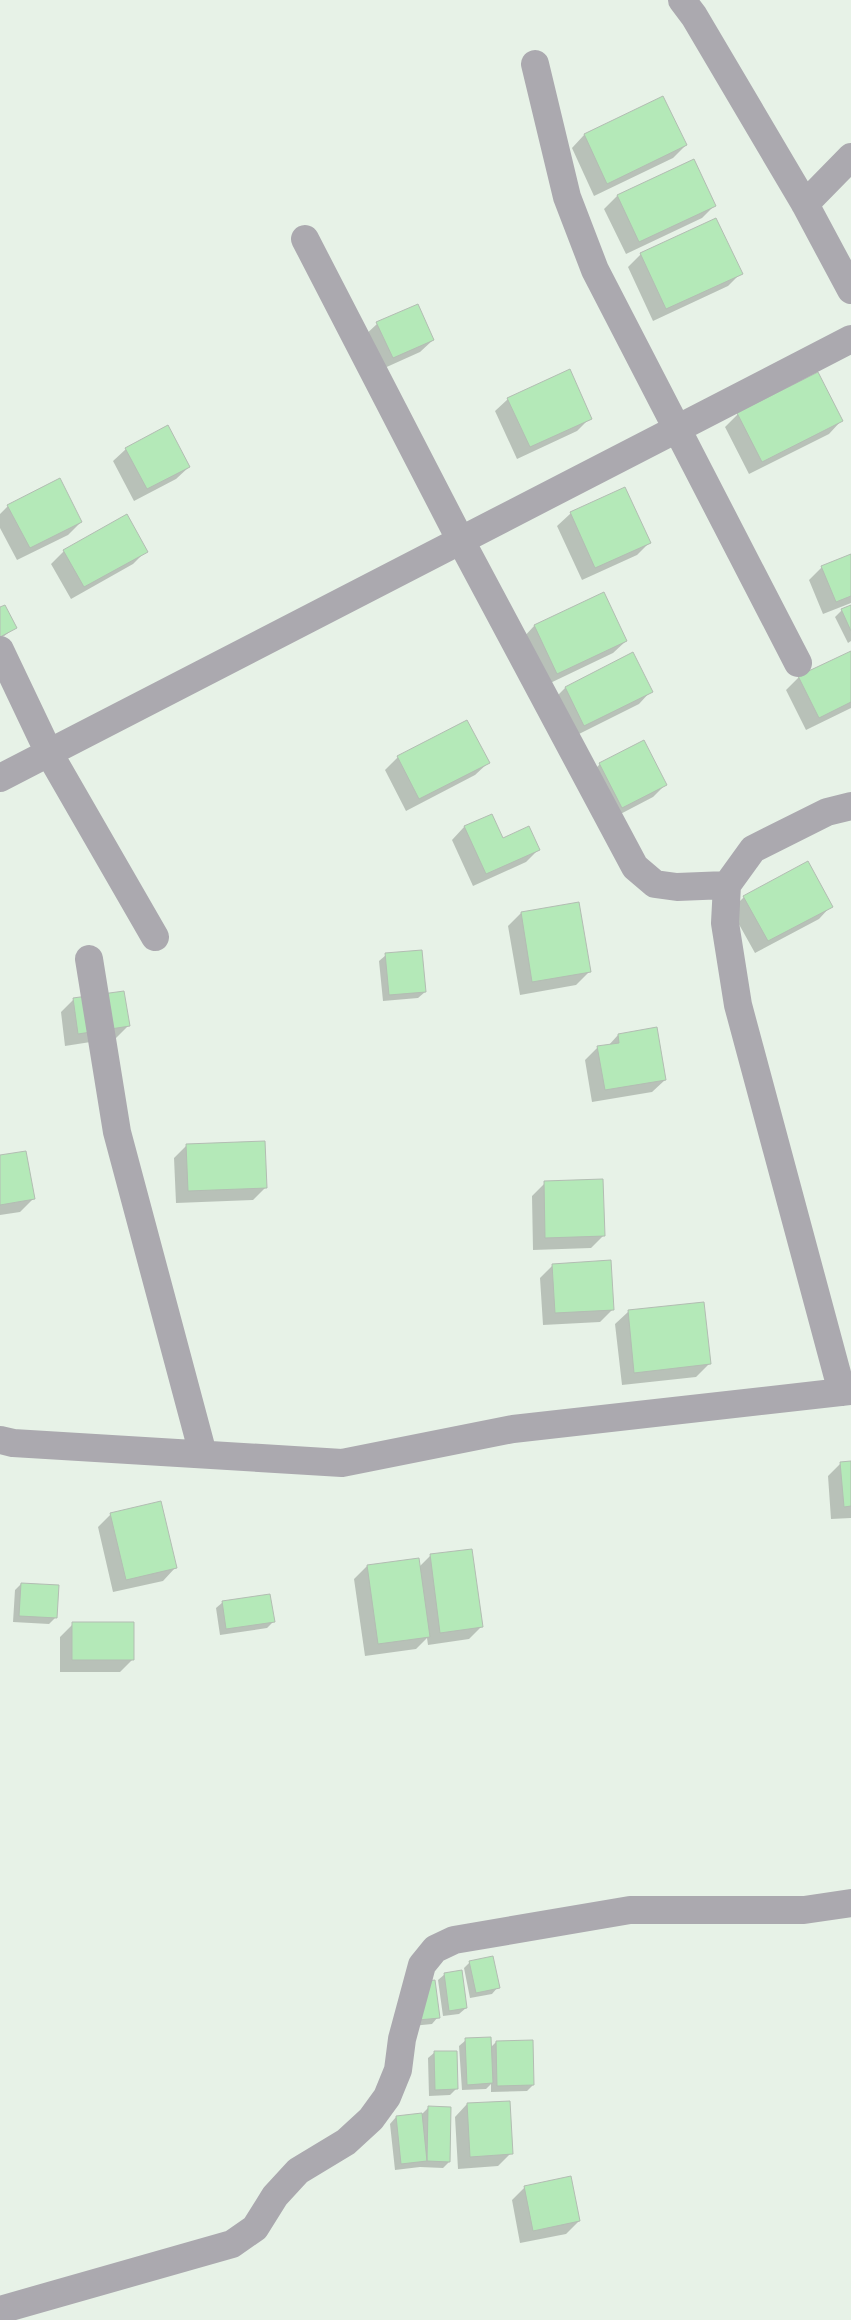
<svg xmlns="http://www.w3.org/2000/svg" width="851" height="2320" viewBox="0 0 851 2320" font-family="'DM Sans',sans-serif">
<rect width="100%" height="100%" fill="#e7f2e7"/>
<!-- shadow -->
<path fill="#0003" d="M 584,135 L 686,145 L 673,158 L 594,196 L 572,148 Z
M 693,160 L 715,205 L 702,218 L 626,254 L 604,209 L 617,196 Z
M 641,254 L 741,273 L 728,286 L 653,321 L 628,267 Z
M 417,306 L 433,340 L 420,352 L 380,370 L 364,336 L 377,324 Z
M 508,399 L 590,418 L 577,431 L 517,459 L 495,411 Z
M 738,414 L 841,421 L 829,434 L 749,474 L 725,427 Z
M 126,449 L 189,467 L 176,479 L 134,501 L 113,461 Z
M 625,488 L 650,542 L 637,555 L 582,580 L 557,526 L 570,514 Z
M 8,506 L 81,522 L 68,535 L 17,560 L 0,528 L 0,514 Z
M 64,551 L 146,551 L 133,564 L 71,599 L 51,564 Z
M 851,555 L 851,603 L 823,614 L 809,580 L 822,567 Z
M 603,594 L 626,641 L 613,653 L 544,686 L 522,639 L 534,626 Z
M 851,606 L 851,641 L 848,643 L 835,617 L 842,610 Z
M 0,609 L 15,628 L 0,639 Z
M 851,652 L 851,708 L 806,730 L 786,690 L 799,677 Z
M 633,654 L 651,691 L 639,704 L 571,738 L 552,701 L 565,688 Z
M 467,722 L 488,763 L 475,775 L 406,811 L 385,770 L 398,757 Z
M 600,764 L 666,784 L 653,797 L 609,820 L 587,777 Z
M 492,815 L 503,840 L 539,849 L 526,862 L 473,886 L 452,840 L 464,827 Z
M 744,897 L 831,906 L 819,919 L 755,953 L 731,910 Z
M 521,913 L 589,972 L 576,985 L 520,995 L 508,926 Z
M 386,955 L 425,992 L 418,998 L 383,1001 L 379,961 Z
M 73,1000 L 128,1026 L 116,1038 L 65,1046 L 61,1012 Z
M 618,1035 L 665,1080 L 652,1092 L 592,1102 L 585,1060 L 598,1047 L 608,1046 Z
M 187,1145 L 266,1187 L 253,1200 L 176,1203 L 174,1158 Z
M 0,1157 L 33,1199 L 20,1212 L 0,1215 Z
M 545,1183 L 604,1235 L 591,1248 L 533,1250 L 532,1196 Z
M 553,1265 L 613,1309 L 600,1322 L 543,1325 L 540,1278 Z
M 628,1312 L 709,1364 L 696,1377 L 622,1385 L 615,1324 Z
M 851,1462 L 851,1518 L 831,1519 L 828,1476 L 841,1463 Z
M 111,1514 L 175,1568 L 163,1581 L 113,1592 L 98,1527 Z
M 430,1556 L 482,1626 L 469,1639 L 428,1645 L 427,1638 L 416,1649 L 365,1656 L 354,1579 L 367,1566 L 419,1567 Z
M 21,1584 L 56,1617 L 49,1624 L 13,1622 L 15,1590 Z
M 223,1602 L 273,1622 L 267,1628 L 220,1635 L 216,1608 Z
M 73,1624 L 133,1659 L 120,1672 L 60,1672 L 60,1637 Z
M 470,1962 L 498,1987 L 492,1994 L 470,1998 L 464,1968 Z
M 445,1974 L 466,2008 L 459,2014 L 443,2016 L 438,1980 Z
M 407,1990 L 438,2017 L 432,2024 L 412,2026 Z
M 466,2040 L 490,2048 L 496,2042 L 533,2085 L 527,2091 L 491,2092 L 491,2084 L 486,2089 L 462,2090 L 459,2046 Z
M 435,2052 L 456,2089 L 450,2095 L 429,2096 L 428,2058 Z
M 467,2104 L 511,2153 L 498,2166 L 458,2169 L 455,2117 Z
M 428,2108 L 449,2162 L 443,2168 L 420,2167 L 395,2170 L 390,2124 L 396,2117 L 422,2114 Z
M 525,2187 L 579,2221 L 566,2234 L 520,2243 L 512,2200 Z"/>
<!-- building -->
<path fill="#b4e9b8" stroke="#b3bdb3" d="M 663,96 L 687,145 L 607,184 L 584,134 Z
M 694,159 L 716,206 L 639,242 L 617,195 Z
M 716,218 L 743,274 L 666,309 L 640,253 Z
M 418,304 L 434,340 L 393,358 L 376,322 Z
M 570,369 L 592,419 L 530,447 L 507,398 Z
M 818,372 L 843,421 L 762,462 L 737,413 Z
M 168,425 L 190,467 L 147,489 L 125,448 Z
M 60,478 L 82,522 L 30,548 L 7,505 Z
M 625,487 L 651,543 L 595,568 L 570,512 Z
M 127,514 L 148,552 L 84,587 L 63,550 Z
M 851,554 L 851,596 L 836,602 L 821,566 Z
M 604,592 L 627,641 L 557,674 L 534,625 Z
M 5,605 L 17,628 L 0,637 L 0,607 Z
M 851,605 L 851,631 L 841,609 Z
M 851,651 L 851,702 L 819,718 L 798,676 Z
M 633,652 L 653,692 L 584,726 L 565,687 Z
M 467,720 L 490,763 L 419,799 L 397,756 Z
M 644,740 L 667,785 L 622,808 L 599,763 Z
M 492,814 L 503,838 L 529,826 L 540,850 L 486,874 L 464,826 Z
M 808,861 L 833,907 L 768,941 L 743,896 Z
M 579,902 L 591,972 L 532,982 L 521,912 Z
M 422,950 L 426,992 L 389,995 L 385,953 Z
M 124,991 L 130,1026 L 78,1034 L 73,998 Z
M 657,1027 L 666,1080 L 605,1090 L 597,1046 L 619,1043 L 618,1034 Z
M 265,1141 L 267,1188 L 188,1191 L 186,1144 Z
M 26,1151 L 35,1199 L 0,1205 L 0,1155 Z
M 603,1179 L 605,1236 L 545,1238 L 544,1181 Z
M 611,1260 L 614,1310 L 555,1313 L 552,1264 Z
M 704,1302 L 711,1364 L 634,1373 L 628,1310 Z
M 851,1461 L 851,1506 L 844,1507 L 840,1462 Z
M 161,1501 L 177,1568 L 126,1580 L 110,1513 Z
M 472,1549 L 483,1627 L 440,1633 L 430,1554 Z
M 419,1558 L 430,1637 L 378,1644 L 367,1565 Z
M 21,1583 L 59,1585 L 57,1618 L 19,1616 Z
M 270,1594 L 275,1622 L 226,1629 L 222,1601 Z
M 72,1622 L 134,1622 L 134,1660 L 72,1660 Z
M 493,1956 L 500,1988 L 476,1993 L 469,1961 Z
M 462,1970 L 467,2008 L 449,2011 L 444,1973 Z
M 435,1980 L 440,2018 L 418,2020 L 413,1983 Z
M 491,2037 L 493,2083 L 467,2085 L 465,2038 Z
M 533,2040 L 534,2085 L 497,2086 L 496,2041 Z
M 434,2051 L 457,2051 L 458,2089 L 435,2090 Z
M 510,2101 L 513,2154 L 470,2157 L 467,2103 Z
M 428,2106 L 451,2107 L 450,2162 L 427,2161 Z
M 422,2113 L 427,2161 L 401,2164 L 396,2116 Z
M 571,2176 L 580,2221 L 533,2231 L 524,2186 Z"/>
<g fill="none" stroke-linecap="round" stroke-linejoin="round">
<!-- minor -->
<path stroke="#aba9af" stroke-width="28" d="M 682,0 L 694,16 L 805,204 L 851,290
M 535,64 L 567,197 L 595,270 L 798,663
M 805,204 L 851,157
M 305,239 L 461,541 L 635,867 L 655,884 L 677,887 L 727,885
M 0,650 L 49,753 L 155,937
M 0,778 L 851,339
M 89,959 L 117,1132 L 203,1454
M 842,1392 L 738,1005 L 725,923 L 727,885 L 753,849 L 827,812 L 851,806
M 0,1440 L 13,1443 L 342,1463 L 513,1429 L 851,1391
M 0,2310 L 232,2244 L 255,2228 L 275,2196 L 298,2171 L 346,2142 L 371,2119 L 387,2097 L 398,2070 L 402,2039 L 422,1965 L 435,1949 L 454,1940 L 630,1910 L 804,1910 L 851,1903"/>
</g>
</svg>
